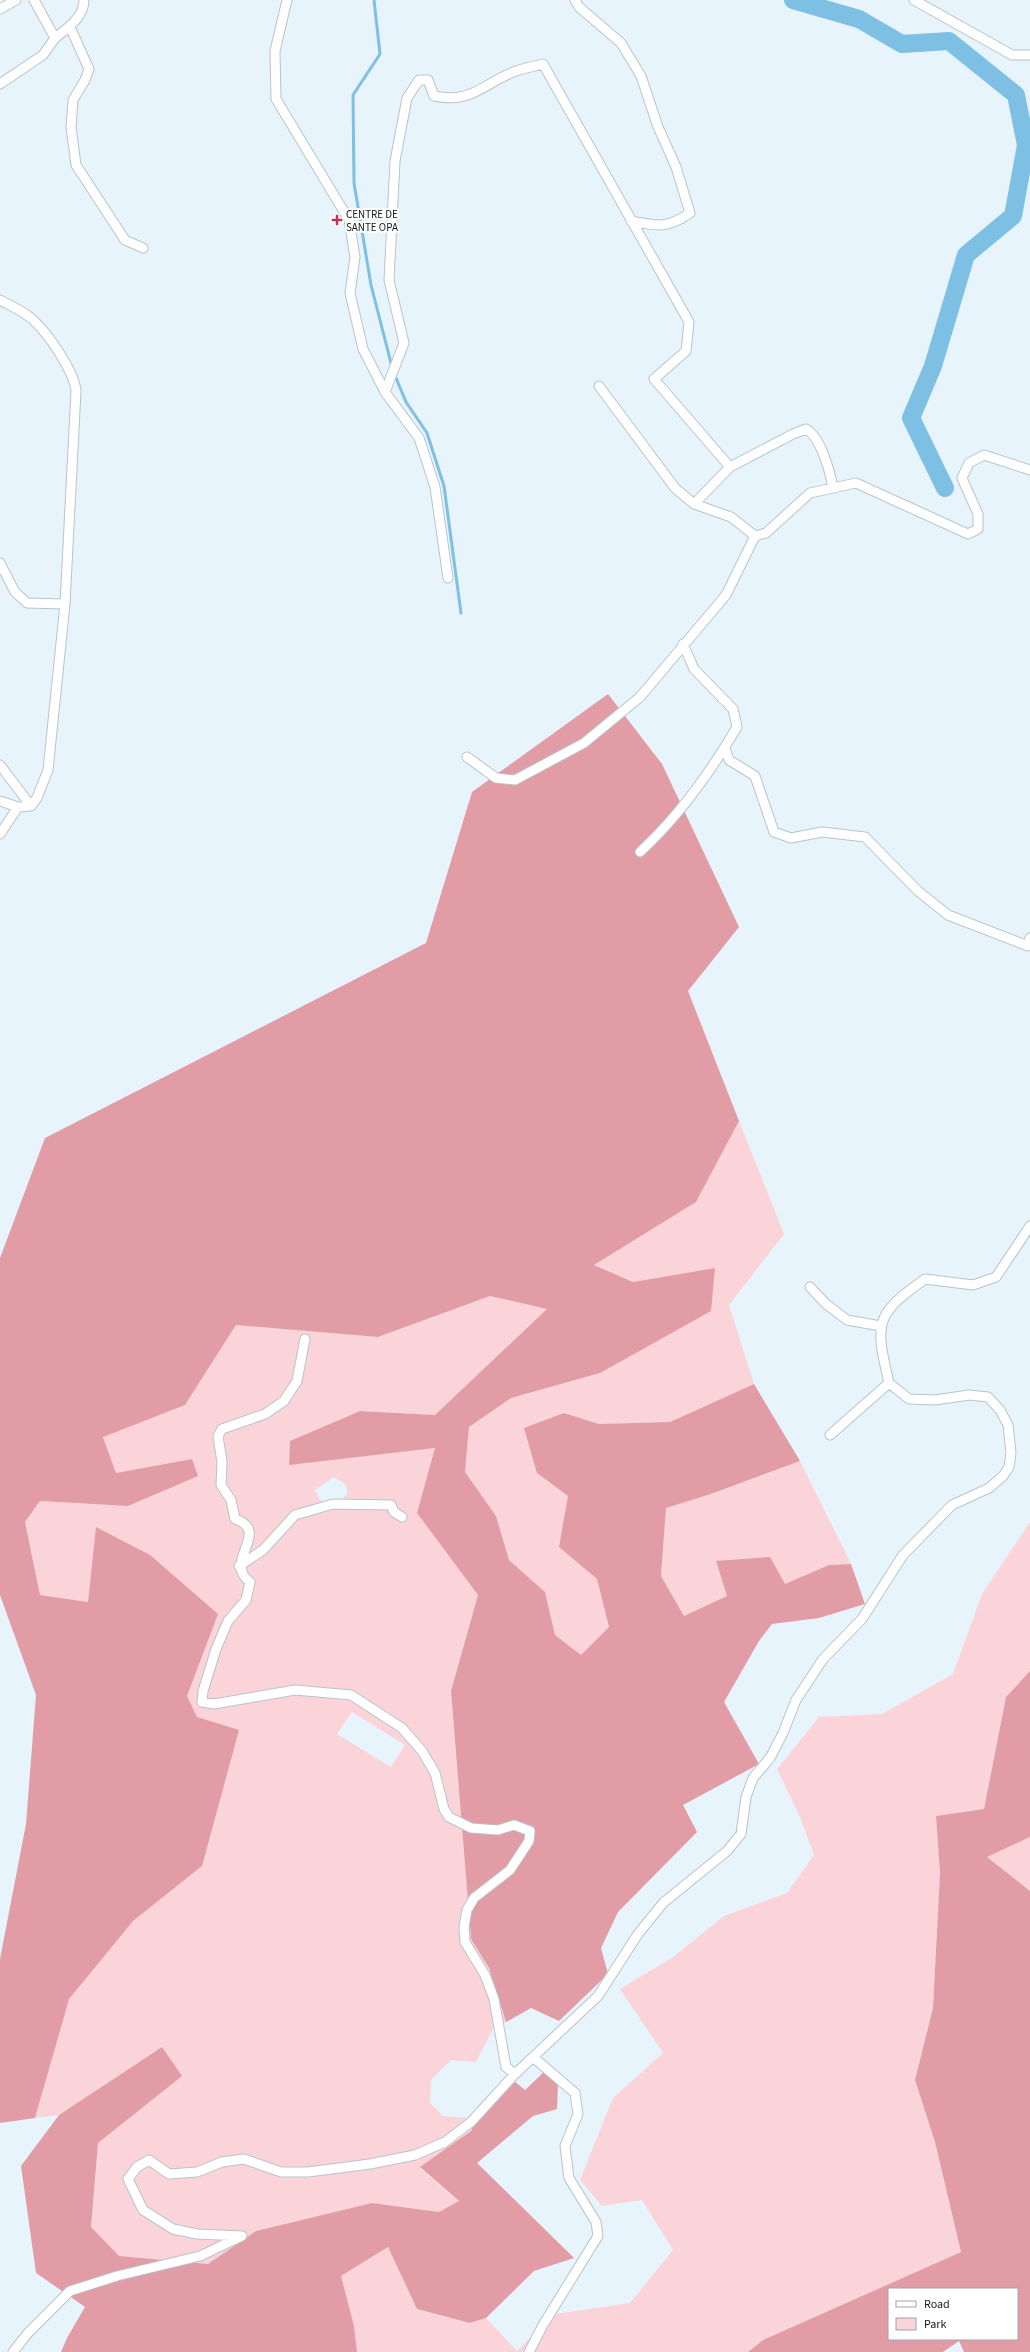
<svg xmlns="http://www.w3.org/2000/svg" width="1030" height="2352" viewBox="0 0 1030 2352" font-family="'Source Sans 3',sans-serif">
<rect width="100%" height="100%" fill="#e8f4fb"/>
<!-- green -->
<path fill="#fad4d8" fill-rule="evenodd" d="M 739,1121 L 784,1234 L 729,1305 L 754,1384 L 670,1422 L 599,1424 L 564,1413 L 537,1473 L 569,1496 L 559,1547 L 597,1579 L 609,1627 L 581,1655 L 555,1635 L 545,1592 L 509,1560 L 496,1516 L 465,1472 L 469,1427 L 511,1398 L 600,1373 L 714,1268 L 633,1282 L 594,1265 L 696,1202 Z
M 490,1296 L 548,1309 L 435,1415 L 360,1411 L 290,1441 L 289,1464 L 436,1448 L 417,1513 L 478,1595 L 451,1691 L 471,1939 L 489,1968 L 506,2022 L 493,2029 L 476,2062 L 451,2060 L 431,2080 L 430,2103 L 443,2116 L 469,2118 L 471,2131 L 420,2168 L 459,2202 L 439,2212 L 372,2203 L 256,2231 L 208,2264 L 119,2256 L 91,2228 L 98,2143 L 181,2076 L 162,2047 L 59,2115 L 35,2118 L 68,1999 L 133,1921 L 202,1866 L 197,1717 L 187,1696 L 218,1614 L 96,1527 L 88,1602 L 40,1595 L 25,1522 L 40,1501 L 128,1506 L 192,1459 L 116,1473 L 103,1436 L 185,1405 L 236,1325 L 378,1337 ZM 334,1477 L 345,1484 L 348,1493 L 334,1507 L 323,1505 L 315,1490 ZM 352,1712 L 405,1745 L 391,1767 L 337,1734 Z
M 800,1461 L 851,1564 L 829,1565 L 785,1584 L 716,1561 L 727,1596 L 684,1616 L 661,1576 L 666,1508 L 711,1494 Z
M 1030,1522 L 1030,1671 L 1006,1697 L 984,1809 L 936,1816 L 940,1873 L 933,2008 L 915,2080 L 935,2142 L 961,2252 L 763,2340 L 748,2352 L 357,2352 L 354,2326 L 341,2276 L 388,2247 L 417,2309 L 470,2323 L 486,2318 L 517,2351 L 555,2314 L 630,2303 L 673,2250 L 642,2200 L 602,2206 L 580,2180 L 613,2098 L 663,2053 L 620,1989 L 673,1957 L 724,1916 L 787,1893 L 814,1855 L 800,1817 L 777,1769 L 819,1717 L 882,1714 L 953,1674 L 982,1594 Z
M 1030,1837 L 1030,1891 L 986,1857 Z"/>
<!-- forest -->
<path fill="#e29ca6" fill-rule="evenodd" d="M 608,694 L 662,764 L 739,927 L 688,991 L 739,1121 L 696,1202 L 594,1265 L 633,1282 L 715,1268 L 711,1311 L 600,1373 L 511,1398 L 469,1427 L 465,1472 L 496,1516 L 509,1560 L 545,1592 L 555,1635 L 581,1655 L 609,1627 L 597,1579 L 559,1547 L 568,1496 L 537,1473 L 524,1428 L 564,1413 L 599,1424 L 670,1422 L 754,1384 L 800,1461 L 711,1494 L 666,1508 L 661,1576 L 684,1616 L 727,1596 L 716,1561 L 770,1557 L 785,1584 L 829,1565 L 851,1564 L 865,1604 L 819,1618 L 772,1624 L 759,1641 L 724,1702 L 759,1764 L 683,1805 L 697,1832 L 618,1912 L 601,1948 L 608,1974 L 559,2021 L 531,2008 L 506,2022 L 489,1968 L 471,1939 L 451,1691 L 478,1595 L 417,1513 L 435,1448 L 289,1465 L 290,1441 L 360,1411 L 435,1415 L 547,1309 L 490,1296 L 378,1337 L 236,1325 L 185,1405 L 103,1437 L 116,1473 L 192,1459 L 198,1476 L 128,1506 L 40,1501 L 25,1522 L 40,1595 L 88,1602 L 96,1527 L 150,1555 L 218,1614 L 187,1696 L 197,1717 L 239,1730 L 202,1866 L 133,1921 L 69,1999 L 35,2118 L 0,2123 L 0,1959 L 26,1824 L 36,1695 L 0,1595 L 0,1258 L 45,1138 L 426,943 L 472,792 Z
M 1030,1671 L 1030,1837 L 987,1857 L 1030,1891 L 1030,2352 L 964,2352 L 959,2341 L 943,2352 L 748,2352 L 763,2340 L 961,2252 L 935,2142 L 915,2080 L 933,2008 L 940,1873 L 936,1816 L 984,1809 L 1006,1697 ZM 889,2289 L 1017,2289 L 1017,2339 L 889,2339 Z
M 162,2047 L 182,2076 L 98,2143 L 91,2227 L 119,2256 L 208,2264 L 256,2231 L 372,2203 L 439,2212 L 459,2201 L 420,2167 L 471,2131 L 474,2124 L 514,2081 L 525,2090 L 545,2071 L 558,2085 L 557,2109 L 533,2116 L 477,2163 L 574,2258 L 534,2271 L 486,2318 L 470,2323 L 417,2309 L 388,2247 L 341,2276 L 354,2326 L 357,2352 L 61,2352 L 67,2338 L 85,2307 L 36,2273 L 21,2166 L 59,2115 Z"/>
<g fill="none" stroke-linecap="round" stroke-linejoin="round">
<!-- stream -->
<path stroke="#7dc0e3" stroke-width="3" d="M 374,0 L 380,54 L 353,95 L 354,183 L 371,285 L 392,367
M 396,378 L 406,402 L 427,433 L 444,486 L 461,613"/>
<!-- river -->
<path stroke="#7dc0e3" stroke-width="18" d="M 793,0 L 859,19 L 902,44 L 949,41 L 1016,95 L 1026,145 L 1013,216 L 966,255 L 933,366 L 911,418 L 945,488"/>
<defs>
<path id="street" d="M 287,0 L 275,51 L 276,99 L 349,220 L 355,257 L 350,293 L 363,349 L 385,392 L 419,438 L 435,487 L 448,578
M 575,0 L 579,7 L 621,43 L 641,76 L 658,127 L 676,167 L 690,213 C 667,229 657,226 631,221
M 914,0 L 1012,55 L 1030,55
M 0,9 L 16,0
M 70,27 L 89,69 L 85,80 L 73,100 L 71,127 L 76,165 L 125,240 L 143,248
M 55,38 C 68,28 84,17 84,0
M 0,84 L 43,55 L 55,38 L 34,0
M 0,300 C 11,306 23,311 32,319 C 48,333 74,371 76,391 L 65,604 L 48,770 L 37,798 L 31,806 L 18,807 L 0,801
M 599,386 L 675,488 L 694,504
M 385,392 L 404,343 L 389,280 L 395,161 L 407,98 L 419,80 L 428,80 L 434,96 C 473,104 483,83 516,71 C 525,68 534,66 543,64 L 689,322 L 686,351 L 654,379 L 730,467 L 694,504 L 731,517 L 755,536 L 766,533 L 810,493 L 856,483 L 968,534 L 978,529 L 978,514 L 962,478 L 969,463 L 984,455 L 1030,470
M 730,467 L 793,434 L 806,429 C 821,437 830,472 833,488
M 0,563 L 15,592 L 27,603 L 65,604
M 725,748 L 729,760 L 755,776 L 774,832 L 791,838 L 822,832 L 865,837 L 918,891 L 948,915 L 1028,946 L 1030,938
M 467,757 L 496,778 L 515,780 L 584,743 L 640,697 L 726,595 L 755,536
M 0,765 L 31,806
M 0,834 L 18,807
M 640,852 C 679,816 710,773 737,727 L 733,709 L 694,669 L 683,644
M 810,1287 L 826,1304 L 847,1320 L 881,1326
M 305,1339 L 297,1381 L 284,1401 L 265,1414 L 222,1429 L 218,1436 L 222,1462 L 221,1485 L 231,1500 L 235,1519 C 272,1531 222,1562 250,1582 L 246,1600 L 228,1621 L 216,1649 L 203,1691 L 202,1702 L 214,1704 L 295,1690 L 351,1695 L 402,1728 L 422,1751 L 435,1773 L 444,1809 L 449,1817 L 471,1828 L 498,1830 L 514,1825 L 530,1831 L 529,1841 L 510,1870 L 474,1898 L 467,1910 L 464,1927 L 465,1942 L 485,1975 L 494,1999 L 506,2067 L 515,2074
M 830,1435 L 889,1383
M 239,1566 L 263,1550 L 295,1515 L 333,1504 L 391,1505 L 394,1512 L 402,1517
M 13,2352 L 28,2333 L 70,2291 L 117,2276 L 200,2256 L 242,2236 L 197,2234 L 173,2229 L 143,2210 L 128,2179 L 137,2167 L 149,2160 L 169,2174 L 197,2172 L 222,2162 L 244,2159 L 281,2172 L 308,2172 L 370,2164 L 415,2155 L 445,2142 L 471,2122 L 515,2074 L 598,1996 L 638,1934 L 663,1903 L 727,1851 L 741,1834 L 746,1797 L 753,1778 L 770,1758 L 783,1733 L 796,1700 L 823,1659 L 862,1619 L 903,1555 L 952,1505 L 989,1488 L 1003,1476 L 1009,1467 L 1011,1453 L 1008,1425 L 1000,1410 L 988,1397 L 969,1395 L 935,1400 L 909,1399 L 889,1383 C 875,1323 874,1315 925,1279 L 973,1285 L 996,1277 L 1030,1226
M 529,2352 L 543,2325 L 598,2236 L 596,2222 L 569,2178 L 565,2146 L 578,2114 L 575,2093 L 533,2057"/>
</defs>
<!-- street casing -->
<use href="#street" stroke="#b8c4cb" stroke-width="11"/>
<!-- street -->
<use href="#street" stroke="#fff" stroke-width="9"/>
</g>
<!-- markers -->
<path fill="#c23257" stroke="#fff" stroke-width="1.5" d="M335 214h4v4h4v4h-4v4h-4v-4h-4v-4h4z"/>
<g text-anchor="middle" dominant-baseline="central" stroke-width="4" stroke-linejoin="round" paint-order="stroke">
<!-- poi labels -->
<g font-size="11" fill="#161b1d" stroke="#fff" text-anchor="start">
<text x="346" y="214">CENTRE DE<tspan x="346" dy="13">SANTE OPA</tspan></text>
</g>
</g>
<!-- legend -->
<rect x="888" y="2288" width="130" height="52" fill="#ffffff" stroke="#a2a4a5"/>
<rect x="896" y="2301" width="20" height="6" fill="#ffffff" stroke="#a2a4a5"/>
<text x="924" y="2308" font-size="12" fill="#161b1d">Road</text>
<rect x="896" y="2318" width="20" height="12" fill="#fad4d8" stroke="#a2a4a5"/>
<text x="924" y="2328" font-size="12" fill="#161b1d">Park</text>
</svg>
